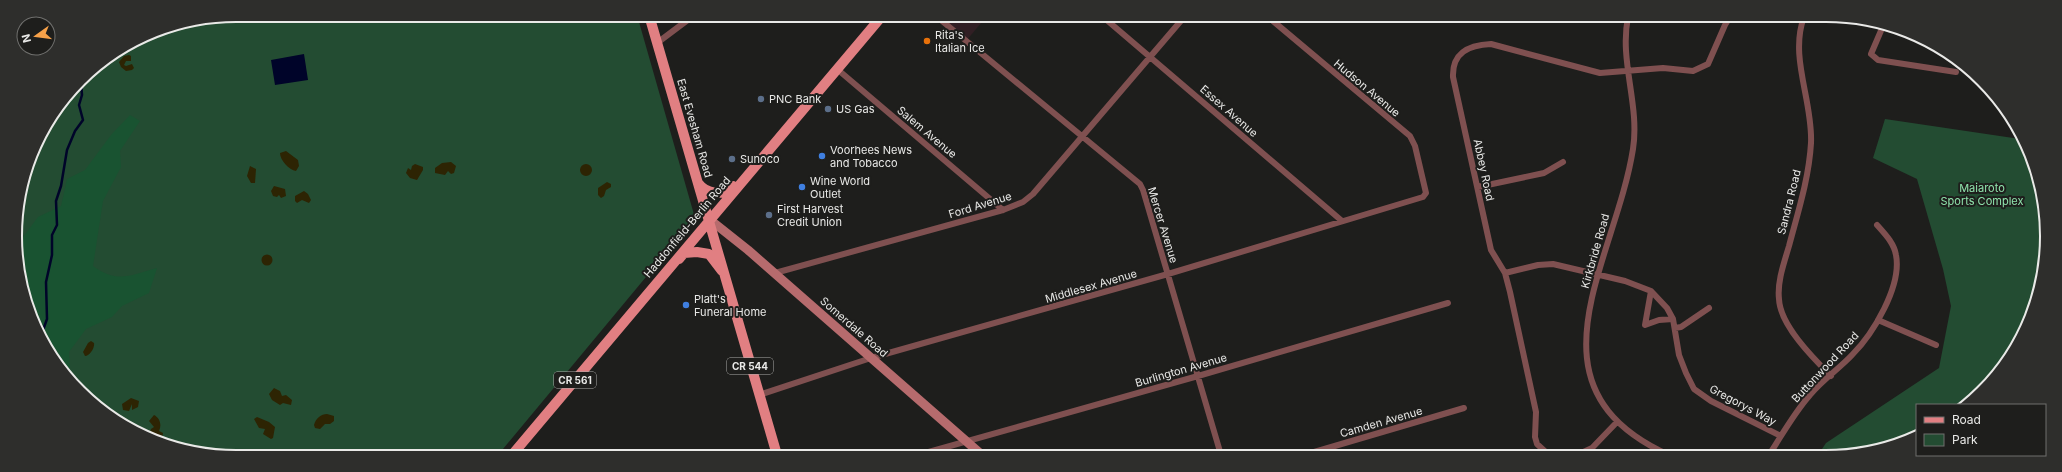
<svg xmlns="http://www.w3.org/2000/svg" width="2062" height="472" viewBox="0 0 2062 472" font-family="Inter,sans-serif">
<rect width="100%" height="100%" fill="#1e1e1c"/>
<!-- commercial -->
<path fill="#311f24" d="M 936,16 L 987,16 L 966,41 Z"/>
<!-- green -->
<path fill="#234c32" d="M 236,15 L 637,15 L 695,218 L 498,455 L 207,455 L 126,428 L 61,371 L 23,293 L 15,221 L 38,138 L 90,70 L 152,32 Z
M 1885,119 L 2020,139 L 2040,179 L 2045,265 L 2024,334 L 1982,392 L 1965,405 L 1917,405 L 1917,436 L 1855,455 L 1818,455 L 1826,443 L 1939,368 L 1951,306 L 1943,269 L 1917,179 L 1873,158 Z"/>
<!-- forest -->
<path fill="#195331" d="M 86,75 L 86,83 L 68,106 L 62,106 Z
M 130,115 L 140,121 L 120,151 L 121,167 L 103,201 L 93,266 C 118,284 130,275 157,268 L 149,293 L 122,306 L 112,317 L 86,329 L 69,352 L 70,368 L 62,372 L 23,293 L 18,244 L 38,217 L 61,206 L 67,179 L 85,170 L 111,135 Z"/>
<!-- sand -->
<path fill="#2d2403" d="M 129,55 L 131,56 L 131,61 L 126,61 L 124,65 L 126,66 L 132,64 L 134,68 L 132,70 L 126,71 L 121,67 L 119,62 L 124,56 Z
M 286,151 L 298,160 L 299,166 L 296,171 C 289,170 280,160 280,153 Z
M 451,162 L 456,166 L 454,173 L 451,174 L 448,171 L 445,175 L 435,173 L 435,168 L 442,163 Z
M 415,164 L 423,167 L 423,170 L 417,180 L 410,178 L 406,173 L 408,168 L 411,170 L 412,166 Z
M580 170a6 6 0 1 1 12 0a6 6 0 1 1-12 0Z
M 250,166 L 256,169 L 255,183 L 251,183 L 247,176 Z
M 607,182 L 611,184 L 611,187 L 606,190 L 604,196 L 601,198 L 598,195 L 598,188 Z
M 274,186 L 285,189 L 286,196 L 281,198 L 279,195 L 277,197 L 273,196 L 271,191 Z
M 304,191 L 308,194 L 311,200 L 309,203 L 302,200 L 297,203 L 295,201 L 295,196 Z
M261.5 260a5.5 5.5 0 1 1 11 0a5.5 5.5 0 1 1-11 0Z
M 91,341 L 94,343 C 95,347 90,356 85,356 L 83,352 L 88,343 Z
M 274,388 L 280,391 L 282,396 L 286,395 L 292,400 L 291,405 L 283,403 L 280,405 L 272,400 L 269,394 Z
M 131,398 L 139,401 L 138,407 L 132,410 L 132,404 L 129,411 L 123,410 L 122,404 Z
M 327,414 L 334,416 L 334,421 L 330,424 L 325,424 L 320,429 L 315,428 L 314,425 C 316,418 321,414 327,414 Z
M 154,415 C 160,418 162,425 159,431 L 163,433 L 162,440 L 152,436 L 150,432 L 151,429 L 154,427 L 149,421 Z
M 257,417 L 269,422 L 275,427 L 273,438 L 271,439 L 263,434 L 265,429 L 259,428 L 254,419 Z"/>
<!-- water -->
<path fill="#000429" d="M 304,54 L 308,80 L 275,85 L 271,60 Z"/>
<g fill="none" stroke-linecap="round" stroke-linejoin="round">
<!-- stream -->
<path stroke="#000429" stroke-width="2.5" d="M 42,333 L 47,319 L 46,282 L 52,255 L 52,235 L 57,225 L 56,201 L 61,186 L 67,150 L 75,131 L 83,120 L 79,105 L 82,95 L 81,82"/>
<!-- street -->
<path stroke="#7f5050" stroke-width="6" d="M 936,16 L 1140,184 L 1143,190 L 1221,455
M 1102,16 L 1342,221
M 1628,17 C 1619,61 1640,105 1633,149 C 1615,263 1519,387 1669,455
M 1804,17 C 1789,57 1813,101 1811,143 C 1809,178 1798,212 1789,246 C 1784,263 1777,282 1779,299 C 1780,325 1813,358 1831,376
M 1883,26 L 1871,54 L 1878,60 L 1956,72
M 657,43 L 693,16
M 837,69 L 1003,210
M 1478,187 L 1544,173 L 1563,162
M 775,273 L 1003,210 L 1023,202 L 1033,194 L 1185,16
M 1505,273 L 1538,265 L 1553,264 L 1625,281 L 1651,291 L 1667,308 L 1673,319 L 1679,355 L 1686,373 L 1694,389 L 1711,401 L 1781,436
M 1651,291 L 1645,325 L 1659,320 L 1673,319
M 1878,320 L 1936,345
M 1675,328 L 1681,327 L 1709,308
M 759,395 L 871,358 L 1168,274 L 1423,197 L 1426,193 L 1415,146 L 1410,136 L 1267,16
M 918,455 L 1198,376 L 1448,303
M 1304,455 L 1464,408
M 1549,455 L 1537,444 L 1535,437 L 1536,412 L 1510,292 L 1505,273 L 1491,250 L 1453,77 C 1452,52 1469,45 1491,44 L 1600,73 L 1663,68 L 1693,71 L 1708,64 L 1725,25 L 1730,17
M 1577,455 L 1592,448 L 1617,422
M 1769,455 C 1782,435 1794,413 1810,395 C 1822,380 1839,369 1852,355 C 1873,334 1902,286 1896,255 C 1894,243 1885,234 1877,225"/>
<!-- secondary -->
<path stroke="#b66b6d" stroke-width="9" d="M 709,219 L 748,250 L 982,455"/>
<!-- primary -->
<path stroke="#e17f82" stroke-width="10" d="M 649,15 L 777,455
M 698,183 C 706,194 724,197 733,186
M 679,259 L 684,253 L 697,252 L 709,254 L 722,271
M 512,455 L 882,16"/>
</g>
<!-- markers -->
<circle fill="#e8710a" stroke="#1e1e1c" stroke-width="1.5" cx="927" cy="41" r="4"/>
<g fill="#5c6f8a" stroke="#1e1e1c" stroke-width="1.5">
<circle cx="761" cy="99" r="4"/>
<circle cx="828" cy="109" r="4"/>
<circle cx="732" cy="159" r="4"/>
<circle cx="769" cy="215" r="4"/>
</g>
<g fill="#3f7fe0" stroke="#1e1e1c" stroke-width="1.5">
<circle cx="822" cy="156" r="4"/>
<circle cx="802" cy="187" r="4"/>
<circle cx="686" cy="305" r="4"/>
</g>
<g text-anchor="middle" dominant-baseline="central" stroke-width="4" stroke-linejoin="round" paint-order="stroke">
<!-- shield labels -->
<g fill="#1e1e1c" stroke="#acacaa" stroke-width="1">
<rect x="727" y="358" width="46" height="16" rx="3"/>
<rect x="554" y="372" width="42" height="16" rx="3"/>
</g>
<g font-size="10" font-weight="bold" fill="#e9e9e7">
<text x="750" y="366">CR 544</text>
<text x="575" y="380">CR 561</text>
</g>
<!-- poi labels -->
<g font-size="11" fill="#e9e9e7" stroke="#1e1e1c" text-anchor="start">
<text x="935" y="35">Rita's<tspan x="935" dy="13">Italian Ice</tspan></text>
<text x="769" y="99">PNC Bank</text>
<text x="836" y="109">US Gas</text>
<text x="830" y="150">Voorhees News<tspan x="830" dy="13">and Tobacco</tspan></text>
<text x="740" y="159">Sunoco</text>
<text x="810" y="181">Wine World<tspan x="810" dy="13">Outlet</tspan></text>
<text x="777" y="209">First Harvest<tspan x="777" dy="13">Credit Union</tspan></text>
<text x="694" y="299">Platt's<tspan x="694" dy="13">Funeral Home</tspan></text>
</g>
<!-- street labels -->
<g font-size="11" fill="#e9e9e7" stroke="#1e1e1c">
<text transform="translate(1367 88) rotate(40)">Hudson Avenue</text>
<text transform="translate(1229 111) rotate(41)">Essex Avenue</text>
<text transform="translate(695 128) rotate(74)">East Evesham Road</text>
<text transform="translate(927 132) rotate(40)">Salem Avenue</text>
<text transform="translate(1484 170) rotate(78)">Abbey Road</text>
<text transform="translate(1789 202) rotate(-76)">Sandra Road</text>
<text transform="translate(980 205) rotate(-17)">Ford Avenue</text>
<text transform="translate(1163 225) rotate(73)">Mercer Avenue</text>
<text transform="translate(687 227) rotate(-50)">Haddonfield-Berlin Road</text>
<text transform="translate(1595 251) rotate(-74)">Kirkbride Road</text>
<text transform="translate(1091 286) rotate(-16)">Middlesex Avenue</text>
<text transform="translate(854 327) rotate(41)">Somerdale Road</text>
<text transform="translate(1825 367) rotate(-47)">Buttonwood Road</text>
<text transform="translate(1181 370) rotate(-16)">Burlington Avenue</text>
<text transform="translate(1743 405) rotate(28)">Gregorys Way</text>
<text transform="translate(1381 422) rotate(-16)">Camden Avenue</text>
</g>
<!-- park labels -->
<g font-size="11" fill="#8fe3ac" stroke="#1e1e1c">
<text x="1982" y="188">Maiaroto<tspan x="1982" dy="13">Sports Complex</tspan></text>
</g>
</g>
<!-- crop -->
<path d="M0 0H2062V472H0ZM236 22H1826A214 214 0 0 1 2040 236V236A214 214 0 0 1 1826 450H236A214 214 0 0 1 22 236V236A214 214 0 0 1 236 22Z" fill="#2e2e2c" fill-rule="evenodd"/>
<path fill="none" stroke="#e9e9e7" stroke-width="2" d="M236 22H1826A214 214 0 0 1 2040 236V236A214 214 0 0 1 1826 450H236A214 214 0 0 1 22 236V236A214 214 0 0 1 236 22Z"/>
<!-- legend -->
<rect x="1916" y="404" width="130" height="52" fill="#1e1e1c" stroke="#6f6f6d"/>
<rect x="1924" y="417" width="20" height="6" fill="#e17f82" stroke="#6f6f6d"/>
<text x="1952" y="424" font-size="12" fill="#e9e9e7">Road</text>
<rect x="1924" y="434" width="20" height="12" fill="#234c32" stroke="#6f6f6d"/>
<text x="1952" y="444" font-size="12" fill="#e9e9e7">Park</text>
<!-- north arrow -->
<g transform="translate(36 36) rotate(256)"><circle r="19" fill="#1e1e1c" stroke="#6f6f6d"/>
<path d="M0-3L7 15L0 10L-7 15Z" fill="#f7a149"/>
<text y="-6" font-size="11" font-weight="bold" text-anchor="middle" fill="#e9e9e7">N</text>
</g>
</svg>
